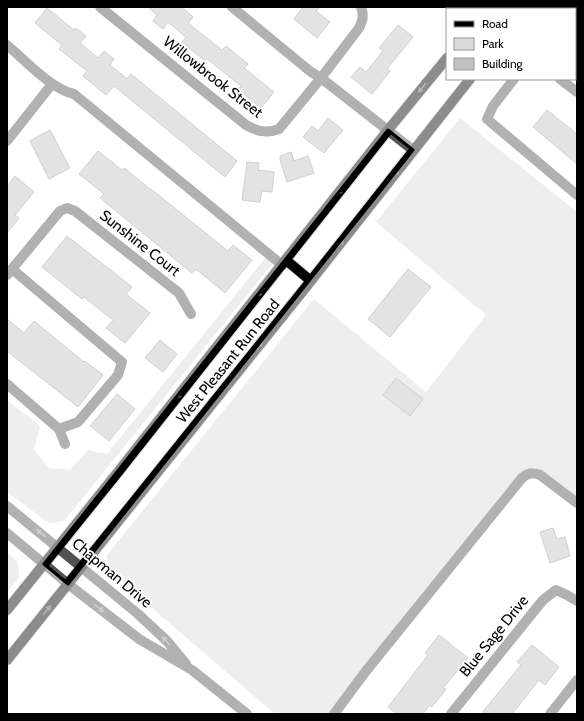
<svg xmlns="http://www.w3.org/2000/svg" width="584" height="721" viewBox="0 0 584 721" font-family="Cabin,sans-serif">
<rect width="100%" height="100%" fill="#fff"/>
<!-- green -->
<path fill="#d9d9d9" d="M 460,118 L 577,212 L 577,500 L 534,466 L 334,714 L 275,714 L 109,571 L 107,555 L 314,299 L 426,392 L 486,315 L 376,222 Z
M 266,257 L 273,263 L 64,521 L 49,523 L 7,492 L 7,400 L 40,426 L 34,449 L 48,468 L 70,470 L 88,450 L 107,454 Z
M 7,552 L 18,562 L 19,577 L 7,592 Z"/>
<!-- building -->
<path fill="#c2c2c2" stroke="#969696" d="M 148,7 L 182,7 L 193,17 L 188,23 L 222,50 L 226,46 L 248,64 L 244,68 L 274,92 L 261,108 L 238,89 L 241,86 L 207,59 L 205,61 L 182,42 L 186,37 L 168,22 L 163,29 L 153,21 L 157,15 Z
M 303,7 L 320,7 L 316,11 L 330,22 L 317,38 L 294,19 Z
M 47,8 L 74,30 L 76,28 L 86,36 L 80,43 L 98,58 L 104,51 L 114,59 L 110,65 L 127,79 L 131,74 L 237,161 L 225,177 L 114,86 L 106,95 L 83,76 L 87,71 L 59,49 L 62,45 L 35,23 Z
M 398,25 L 413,37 L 387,69 L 390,71 L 372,94 L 351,77 L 360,67 L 366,72 L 383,51 L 379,48 Z
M 547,110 L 577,134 L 577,164 L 533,127 Z
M 328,118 L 343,130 L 324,153 L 303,137 L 312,126 L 318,131 Z
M 50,130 L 70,168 L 49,179 L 30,141 Z
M 98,151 L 122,170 L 124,168 L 150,189 L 151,189 L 228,251 L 233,245 L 252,260 L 225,293 L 196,269 L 192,273 L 100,198 L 104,194 L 79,174 Z
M 291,152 L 294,161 L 308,156 L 314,173 L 287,182 L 280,160 L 280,156 Z
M 247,162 L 259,163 L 258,170 L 274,172 L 272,192 L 262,191 L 260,202 L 242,200 Z
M 15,176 L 34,192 L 15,215 L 19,218 L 7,233 L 7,186 Z
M 67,236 L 132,287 L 126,294 L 150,313 L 125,343 L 106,328 L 113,320 L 84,297 L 82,299 L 42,267 Z
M 408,269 L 431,287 L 390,337 L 368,319 Z
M 7,319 L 24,333 L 34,321 L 84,362 L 85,361 L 103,375 L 78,407 L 7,351 Z
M 160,340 L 177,354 L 163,372 L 145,358 Z
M 396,378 L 423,399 L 410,416 L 383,395 Z
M 117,394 L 135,409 L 109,441 L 90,426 Z
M 553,528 L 557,539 L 565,537 L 570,556 L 550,563 L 540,532 Z
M 439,635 L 468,658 L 443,688 L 446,689 L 432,707 L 430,705 L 423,714 L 397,714 L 388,707 L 428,655 L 425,653 Z
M 532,645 L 559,667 L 545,685 L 539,680 L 512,714 L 481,714 L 521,665 L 517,662 Z"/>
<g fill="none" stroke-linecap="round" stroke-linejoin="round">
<defs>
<path id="major" d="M 487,9 L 488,7
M 528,9 L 529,7
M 286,260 L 311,281
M 7,610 L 114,477 L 388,130 L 447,58
M 7,660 L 306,287 L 470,79"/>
</defs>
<!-- major casing -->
<use href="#major" stroke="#dbdbdb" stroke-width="12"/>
<!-- minor -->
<path stroke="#525252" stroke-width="10" d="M 100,7 L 246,125 C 257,131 266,134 279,129 L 321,78 L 359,28 C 363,20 364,15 361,7
M 232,7 L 311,72 L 321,78 L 413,150
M 575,9 L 576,7
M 7,45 C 25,60 51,89 74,94 L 282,265
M 514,79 L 493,106 L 487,119 L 577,195
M 560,79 L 577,92
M 7,141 L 52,84
M 12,269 L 122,362 L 118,375 L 78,422 L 59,429
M 7,275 L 60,211 L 67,208 L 75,211 L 179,293 L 191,314
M 7,384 L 59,429 L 65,444
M 7,506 L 138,614 L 167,641 L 186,664
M 7,533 L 68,584 L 139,639 L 192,670 L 247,714
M 334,714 L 366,671 L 522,478 C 528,473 532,472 540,475 L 577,503
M 451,714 L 543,600 L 556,590 L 567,595 L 577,601
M 550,714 L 577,680"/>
<!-- major -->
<use href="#major" stroke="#000" stroke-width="10"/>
</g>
<!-- one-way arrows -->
<defs><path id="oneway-solid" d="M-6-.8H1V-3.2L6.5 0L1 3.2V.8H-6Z"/></defs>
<g fill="#595959">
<use href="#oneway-solid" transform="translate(422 88) rotate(129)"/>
<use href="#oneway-solid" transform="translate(395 174) rotate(-52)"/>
<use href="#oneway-solid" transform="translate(341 190) rotate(128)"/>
<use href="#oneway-solid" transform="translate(340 244) rotate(-52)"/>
<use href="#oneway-solid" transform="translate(261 292) rotate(128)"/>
<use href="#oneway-solid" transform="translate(259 346) rotate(-51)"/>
<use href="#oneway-solid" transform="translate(180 394) rotate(128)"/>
<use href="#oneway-solid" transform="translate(106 537) rotate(-51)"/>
<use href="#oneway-solid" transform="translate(47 610) rotate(-51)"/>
</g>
<g fill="#979797">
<use href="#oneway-solid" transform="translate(41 533) rotate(-140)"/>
<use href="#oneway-solid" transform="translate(99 608) rotate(38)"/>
<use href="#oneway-solid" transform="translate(166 641) rotate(-134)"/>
</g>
<!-- marked area -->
<path d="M0 0H584V721H0ZM 388,130 L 413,150 L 68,584 L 44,564 Z" fill="#fff" fill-opacity=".55" fill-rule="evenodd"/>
<path fill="none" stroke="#000" stroke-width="3" stroke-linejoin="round" d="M 388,130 L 413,150 L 68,584 L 44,564 Z"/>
<g text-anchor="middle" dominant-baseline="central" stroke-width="3.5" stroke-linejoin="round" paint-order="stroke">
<!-- street labels -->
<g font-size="15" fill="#000" stroke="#fff">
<text transform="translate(213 77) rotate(38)">Willowbrook Street</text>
<text transform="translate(140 243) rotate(38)">Sunshine Court</text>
<text transform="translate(228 361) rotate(-51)">West Pleasant Run Road</text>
<text transform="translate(112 573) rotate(40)">Chapman Drive</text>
<text transform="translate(494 636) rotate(-51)">Blue Sage Drive</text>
</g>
</g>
<!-- border -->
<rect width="584" height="721" fill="none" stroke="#000000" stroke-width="16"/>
<!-- legend -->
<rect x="446" y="8" width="130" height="72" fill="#ffffff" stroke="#999999"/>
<rect x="454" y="21" width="20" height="6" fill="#000000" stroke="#999999"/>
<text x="482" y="28" font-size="12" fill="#000000">Road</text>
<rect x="454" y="38" width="20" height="12" fill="#d9d9d9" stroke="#999999"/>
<text x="482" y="48" font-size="12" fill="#000000">Park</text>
<rect x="454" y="58" width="20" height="12" fill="#c2c2c2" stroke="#999999"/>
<text x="482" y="68" font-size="12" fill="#000000">Building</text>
</svg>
